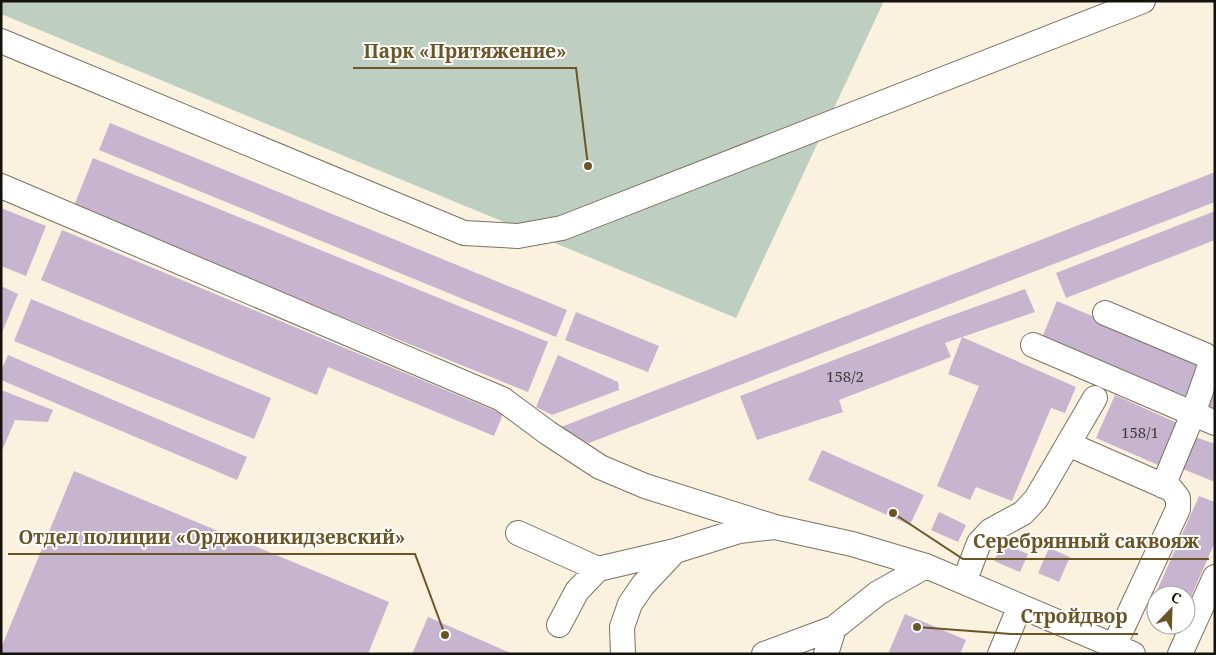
<svg xmlns="http://www.w3.org/2000/svg" width="1216" height="655" viewBox="0 0 1216 655" font-family="'Noto Serif',serif">
<rect width="100%" height="100%" fill="#faf2df"/>
<!-- green -->
<path fill="#becfc2" d="M 1,1 L 884,1 L 736,318 L 1,14 Z"/>
<!-- building -->
<path fill="#c7b5d0" d="M 110,123 L 567,310 L 556,337 L 99,150 Z
M 93,158 L 548,342 L 528,392 L 73,208 Z
M 1215,172 L 1215,202 L 589,443 L 556,429 Z
M 1,208 L 46,226 L 26,276 L 1,266 Z
M 1215,211 L 1215,240 L 1066,298 L 1056,273 Z
M 62,230 L 503,414 L 494,436 L 328,367 L 317,395 L 41,280 Z
M 1,286 L 18,294 L 1,335 Z
M 1025,289 L 1035,312 L 945,343 L 951,357 L 839,400 L 843,412 L 757,440 L 740,396 L 936,321 Z
M 31,299 L 271,398 L 254,439 L 14,341 Z
M 1057,301 L 1202,363 L 1186,401 L 1041,340 Z
M 576,312 L 659,346 L 648,372 L 565,340 Z
M 962,337 L 1076,387 L 1065,413 L 1051,408 L 1012,501 L 976,487 L 970,500 L 937,486 L 979,386 L 948,374 Z
M 8,355 L 247,457 L 237,480 L 1,380 L 1,371 Z
M 558,355 L 618,382 L 619,390 L 552,415 L 536,407 Z
M 1215,374 L 1215,416 L 1200,410 Z
M 1,390 L 53,410 L 48,422 L 15,420 L 1,453 Z
M 1115,395 L 1184,426 L 1165,468 L 1096,438 Z
M 1193,436 L 1215,444 L 1215,482 L 1180,468 Z
M 822,450 L 924,495 L 910,525 L 808,480 Z
M 74,471 L 389,602 L 368,654 L 1,654 L 1,648 Z
M 1199,496 L 1215,502 L 1215,542 L 1186,608 L 1186,595 L 1156,595 L 1156,617 L 1147,613 Z
M 939,512 L 966,525 L 958,542 L 931,530 Z
M 1002,543 L 1028,554 L 1020,572 L 994,561 Z
M 1049,548 L 1070,557 L 1059,582 L 1038,573 Z
M 905,614 L 966,640 L 960,654 L 888,654 Z
M 428,617 L 513,654 L 412,654 Z"/>
<g fill="none" stroke-linecap="round" stroke-linejoin="round">
<defs>
<path id="minor" d="M 1,41 L 464,233 L 518,236 L 562,228 L 1143,1
M 1,186 L 502,399 L 548,433 L 600,467 L 645,486 L 775,527
M 1105,313 L 1205,355 L 1210,359 L 1210,365 L 1193,414 L 1163,486
M 1033,345 L 1215,423
M 1068,444 L 1171,489 L 1178,498 L 1178,509 L 1114,646
M 518,533 L 598,569 L 675,551
M 964,582 L 979,543 L 990,531 L 1023,513 L 1036,499 L 1095,398
M 559,625 L 577,591 L 598,569
M 623,654 L 622,627 L 630,604 L 643,585 L 675,551 L 739,531 L 775,527 L 852,544 L 926,566 L 1133,654
M 764,654 L 834,628
M 826,654 L 834,628 L 878,593 L 926,566
M 1000,654 L 1020,606
M 1180,654 L 1215,577"/>
</defs>
<!-- minor casing -->
<use href="#minor" stroke="#7a7262" stroke-width="26"/>
<!-- minor -->
<use href="#minor" stroke="#fff" stroke-width="24"/>
</g>
<g text-anchor="middle" dominant-baseline="central" stroke-width="4" stroke-linejoin="round" paint-order="stroke">
<!-- number labels -->
<g font-size="15" fill="#423b3d">
<text x="845" y="376">158/2</text>
<text x="1140" y="432">158/1</text>
</g>
</g>
<!-- callouts -->
<path fill="none" stroke="#6c5525" stroke-width="2" d="M588 166L576 68H353M445 635L415 554H8M893 513L963 559H1209M917 627L1011 634H1138"/>
<g fill="#6c5525" stroke="#fff" stroke-width="2">
<circle cx="588" cy="166" r="5"/>
<circle cx="445" cy="635" r="5"/>
<circle cx="893" cy="513" r="5"/>
<circle cx="917" cy="627" r="5"/>
</g>
<g font-size="19" text-anchor="middle" font-weight="bold" fill="#6c5525" stroke="#fff" stroke-width="4" stroke-linejoin="round" paint-order="stroke">
<text x="465" y="58">Парк «Притяжение»</text>
<text x="212" y="544">Отдел полиции «Орджоникидзевский»</text>
<text x="1086" y="548">Серебрянный саквояж</text>
<text x="1074" y="623">Стройдвор</text>
</g>
<!-- border -->
<rect width="1216" height="655" fill="none" stroke="#15120c" stroke-width="5"/>
<!-- north arrow -->
<g transform="translate(1171 610) rotate(23)"><circle r="24" fill="#ffffff" stroke="#a1a09e"/>
<path d="M0-4L9 19L0 12L-9 19Z" fill="#6c5525"/>
<text y="-8" font-size="14" font-weight="bold" text-anchor="middle" fill="#15120c">С</text>
</g>
</svg>
